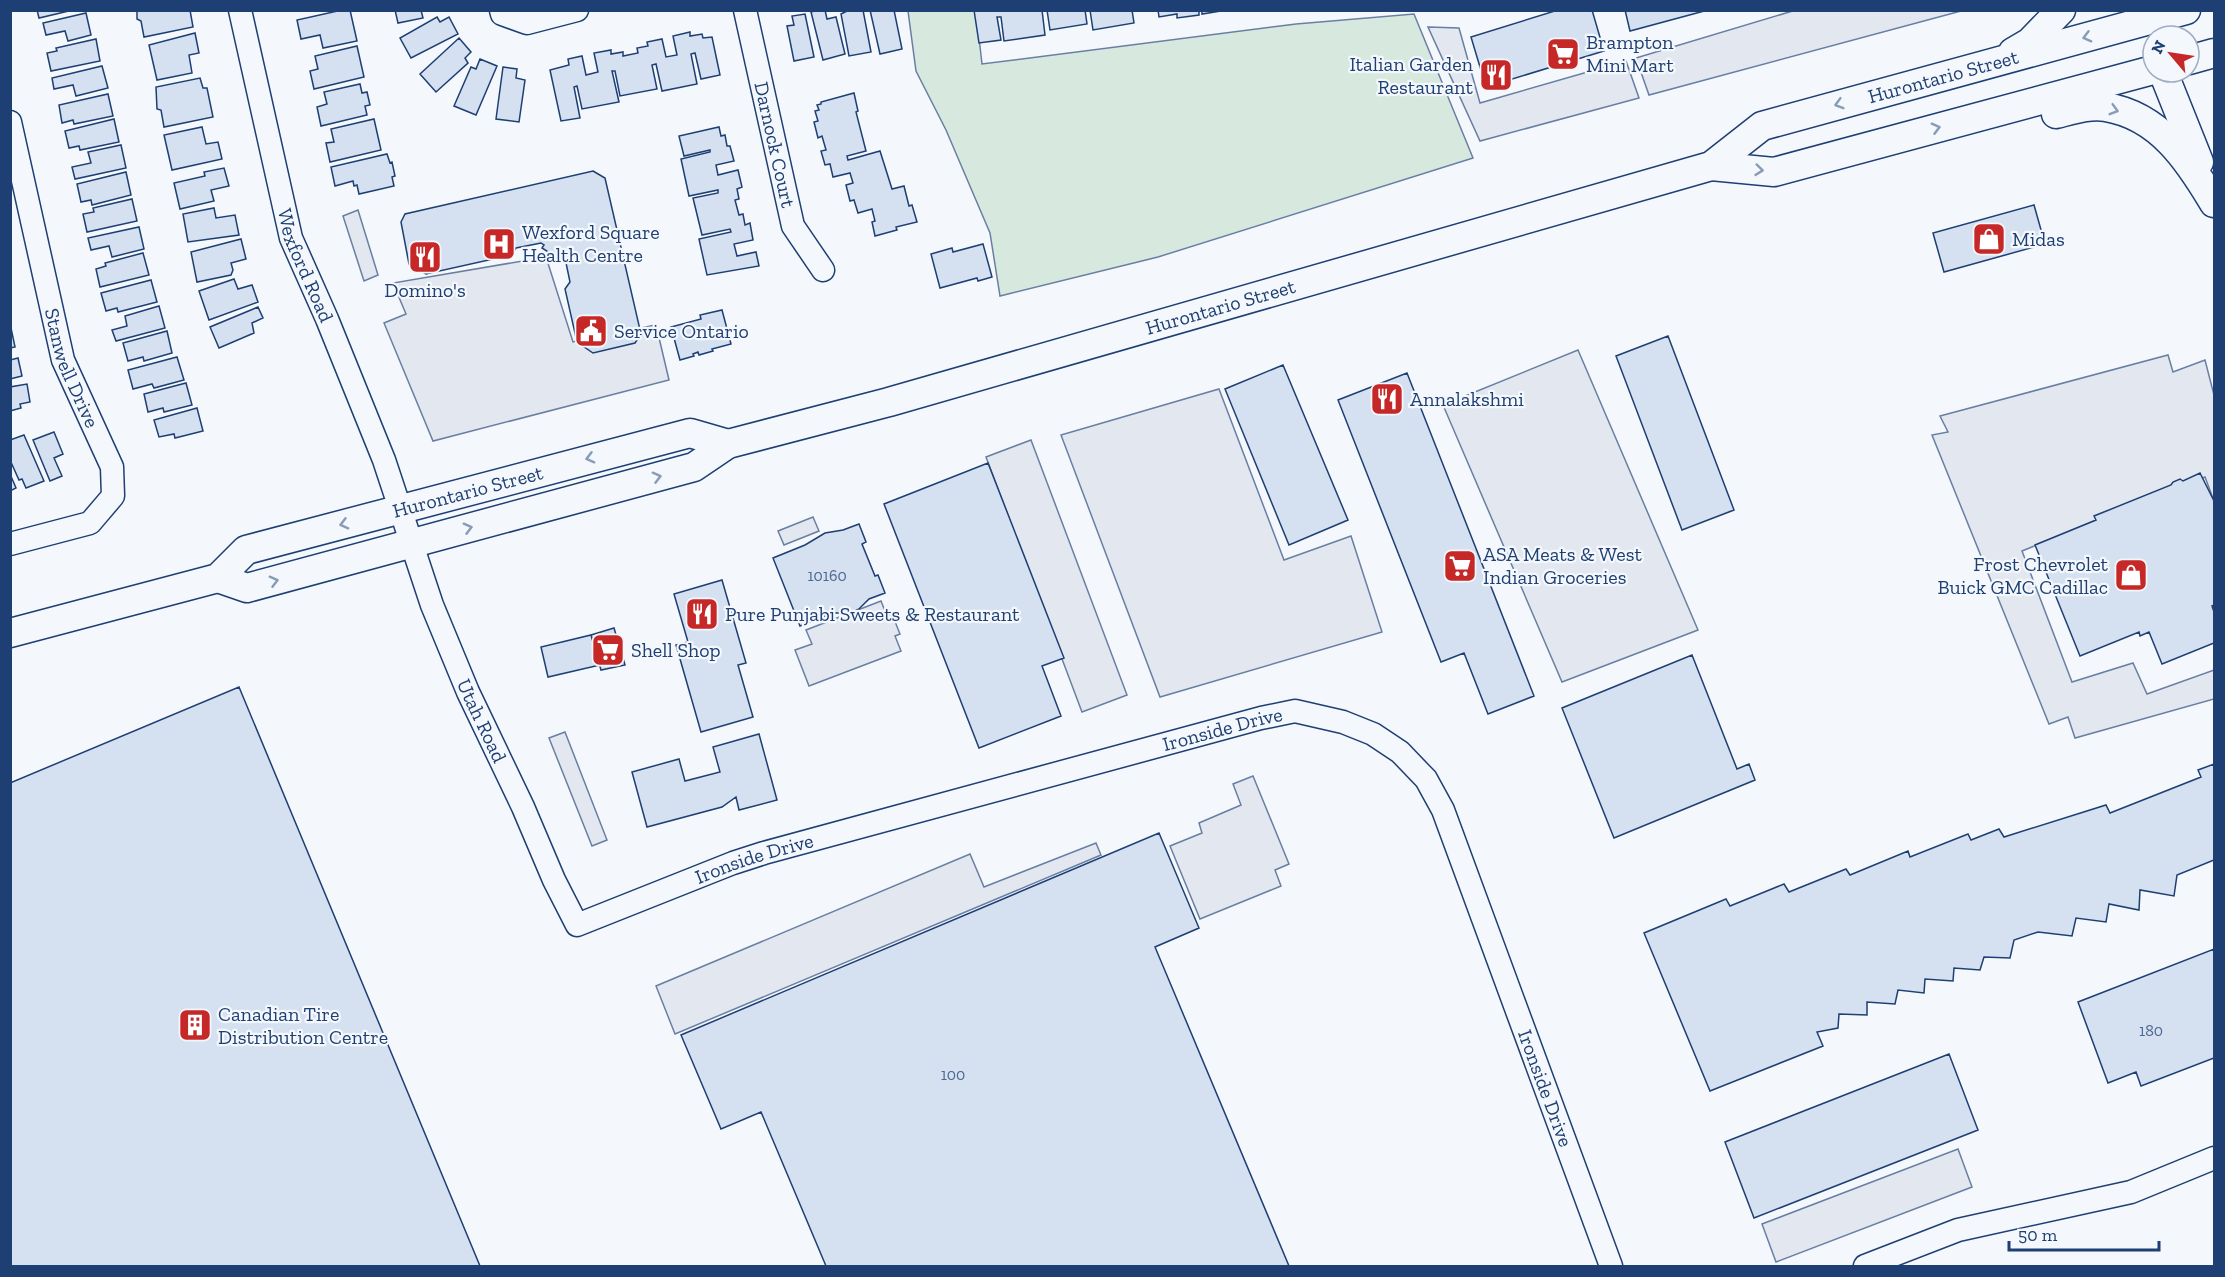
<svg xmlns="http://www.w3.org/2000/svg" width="2225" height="1277" viewBox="0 0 2225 1277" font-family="'Zilla Slab',serif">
<rect width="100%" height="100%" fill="#f4f7fb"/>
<!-- green -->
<path fill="#d7e8df" stroke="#687fa3" stroke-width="1.5" d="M 908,11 L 976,11 L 982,64 L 1296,24 L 1414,14 L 1473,158 L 1158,257 L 1000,296 L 990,233 L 946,130 L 916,71 Z"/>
<!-- parking -->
<path fill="#e3e8f0" stroke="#687fa3" stroke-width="1.5" d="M 1796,10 L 1961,11 L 1649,95 L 1636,58 Z
M 1428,27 L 1459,28 L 1480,103 L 1626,61 L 1639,98 L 1480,141 Z
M 358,210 L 378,275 L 364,281 L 343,216 Z
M 546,257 L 573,342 L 656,325 L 669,380 L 433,441 L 384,323 L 406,314 L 393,283 Z
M 1578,350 L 1698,630 L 1562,682 L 1443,405 Z
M 2168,355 L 2173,372 L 2205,360 L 2214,395 L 2214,501 L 2205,477 L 2022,551 L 2072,682 L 2133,663 L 2147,694 L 2214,670 L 2214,699 L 2075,738 L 2068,717 L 2049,724 L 1932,435 L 1948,432 L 1940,416 Z
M 1219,389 L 1284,560 L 1351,536 L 1382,632 L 1160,697 L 1061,435 Z
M 1031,440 L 1127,695 L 1082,712 L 986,457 Z
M 813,517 L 819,531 L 784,545 L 778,531 Z
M 881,601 L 887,616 L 892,614 L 900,634 L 895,636 L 901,651 L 809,686 L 795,650 L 812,644 L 806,630 Z
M 565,732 L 607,840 L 592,846 L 549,738 Z
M 1253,776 L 1289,864 L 1275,870 L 1281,886 L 1200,919 L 1170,846 L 1202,833 L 1199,823 L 1241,805 L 1233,784 Z
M 1096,843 L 1101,855 L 675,1034 L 656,986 L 970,854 L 984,887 Z
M 1958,1149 L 1972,1187 L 1776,1262 L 1762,1224 Z"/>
<!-- building -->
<path fill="#d5e0f0" stroke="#1d3f73" stroke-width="1.5" d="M 37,10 L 73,10 L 39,18 Z
M 137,10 L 190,10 L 193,27 L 144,37 L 141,21 L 137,19 Z
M 342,10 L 350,10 L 357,41 L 323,48 L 320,35 L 301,39 L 297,20 Z
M 395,10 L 421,10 L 423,18 L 398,23 Z
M 818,10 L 825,10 L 827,19 L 836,17 L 845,54 L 823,60 L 811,12 Z
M 849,10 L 863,10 L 871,52 L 849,56 L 841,14 Z
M 870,10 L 894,10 L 902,49 L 880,54 Z
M 974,10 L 1042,10 L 1045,35 L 1004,41 L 1001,17 L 997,17 L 1001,40 L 979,43 Z
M 1047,10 L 1085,10 L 1087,24 L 1050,30 Z
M 1090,10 L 1132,10 L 1134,23 L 1093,30 Z
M 1158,10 L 1199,10 L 1199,15 L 1177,18 L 1177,14 L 1159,17 Z
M 1202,10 L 1227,10 L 1202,14 Z
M 1558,10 L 1592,10 L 1604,51 L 1486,87 L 1471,37 Z
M 1625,10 L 1708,10 L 1630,31 Z
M 86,13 L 91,35 L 68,41 L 65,31 L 46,35 L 43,23 Z
M 805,14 L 814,57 L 794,61 L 787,26 L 794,25 L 792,16 Z
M 437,17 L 440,22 L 449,17 L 458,34 L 411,58 L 400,38 Z
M 690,32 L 690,36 L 702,34 L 703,38 L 712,37 L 720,75 L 701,79 L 695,53 L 691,54 L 697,84 L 662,91 L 656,64 L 652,65 L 657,89 L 620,96 L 615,71 L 612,71 L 619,102 L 582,109 L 577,86 L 574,87 L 580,118 L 561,121 L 550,70 L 569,65 L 568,59 L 582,56 L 586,75 L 598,72 L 594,53 L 611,50 L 611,54 L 623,52 L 623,56 L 638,53 L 637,48 L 648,46 L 647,42 L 662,39 L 666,57 L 677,55 L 673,36 Z
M 195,33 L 199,53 L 189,55 L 192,73 L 157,80 L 149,45 Z
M 459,38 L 471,52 L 465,58 L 468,63 L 436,92 L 420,74 Z
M 96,39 L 100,61 L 51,71 L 47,53 L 57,51 L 56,48 Z
M 357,46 L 364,77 L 314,89 L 310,71 L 318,69 L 315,56 Z
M 480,59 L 497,66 L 476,115 L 454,106 L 471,67 L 476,69 Z
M 102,66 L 108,88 L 76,96 L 73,85 L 54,89 L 52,78 Z
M 503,67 L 517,69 L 516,78 L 525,80 L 519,122 L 496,119 Z
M 200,78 L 203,88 L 207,88 L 213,117 L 164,127 L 161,110 L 157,109 L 156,87 Z
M 360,84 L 362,93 L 367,92 L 370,105 L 365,106 L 367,115 L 321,126 L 317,107 L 327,104 L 324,92 Z
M 854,93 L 858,111 L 856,112 L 866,151 L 847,156 L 848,160 L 880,151 L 892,189 L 904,186 L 909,206 L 912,205 L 917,222 L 896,227 L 897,230 L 875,236 L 872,222 L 875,221 L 872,209 L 858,213 L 854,200 L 850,201 L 846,185 L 853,183 L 850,173 L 833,177 L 830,164 L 825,165 L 821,151 L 826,150 L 822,136 L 818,138 L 814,122 L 818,121 L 815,111 L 819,110 L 817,105 L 821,104 L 821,102 Z
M 108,94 L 113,116 L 74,124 L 73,120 L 62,123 L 59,105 Z
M 114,119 L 119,142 L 80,150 L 79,146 L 69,148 L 65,131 Z
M 374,119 L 381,150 L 330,162 L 326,143 L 334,142 L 331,129 Z
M 202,127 L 206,144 L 218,142 L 222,159 L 172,170 L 164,135 Z
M 719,127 L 721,136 L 725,135 L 727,146 L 730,146 L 734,161 L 716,165 L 718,175 L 738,170 L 742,187 L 737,189 L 739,199 L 735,200 L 739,215 L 743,214 L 745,225 L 750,223 L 753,240 L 734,244 L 737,256 L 756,252 L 759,266 L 707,275 L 699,239 L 731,232 L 730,229 L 702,235 L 693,198 L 718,193 L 718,190 L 689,196 L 681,159 L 710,152 L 710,150 L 684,156 L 679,136 Z
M 121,145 L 126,168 L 75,179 L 72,167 L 91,163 L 88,152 Z
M 387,154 L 390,163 L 392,162 L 395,176 L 392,177 L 394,186 L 359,194 L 357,185 L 354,186 L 353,181 L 335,186 L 331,167 Z
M 224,168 L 229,186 L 211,190 L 214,201 L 180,209 L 174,183 L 205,176 L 204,172 Z
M 593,171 L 605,178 L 641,334 L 635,343 L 593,353 L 577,342 L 565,289 L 570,282 L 565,258 L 561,255 L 559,259 L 542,248 L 544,245 L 541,243 L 516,248 L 511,255 L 426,274 L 409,264 L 401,222 L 405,214 Z
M 126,172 L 131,195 L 92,205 L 91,200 L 81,202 L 77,184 Z
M 132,199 L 137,221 L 87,232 L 83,214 L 94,212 L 93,208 Z
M 2034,205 L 2045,244 L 1944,272 L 1933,233 Z
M 214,208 L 216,218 L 235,215 L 239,235 L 188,242 L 183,214 Z
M 139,227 L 144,249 L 112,257 L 109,246 L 91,250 L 88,238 Z
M 241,239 L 246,259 L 231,263 L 233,270 L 231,275 L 197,282 L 191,252 Z
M 983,244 L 992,277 L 978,281 L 977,278 L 940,288 L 931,254 L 952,248 L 953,252 Z
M 143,253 L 149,275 L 100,287 L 96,269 L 106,266 L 105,263 Z
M 234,279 L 238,289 L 252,285 L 258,302 L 209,320 L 199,291 Z
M 151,280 L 157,302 L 118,312 L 117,308 L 106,311 L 101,293 Z
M 159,306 L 165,328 L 116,341 L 112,330 L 127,326 L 125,316 Z
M 258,307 L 263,318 L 252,323 L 254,333 L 219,348 L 210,327 Z
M 722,310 L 731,344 L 712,349 L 713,351 L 699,355 L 698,352 L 693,354 L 694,356 L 680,360 L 671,327 L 701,319 L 700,315 Z
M 11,328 L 15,347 L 10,348 L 10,329 Z
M 167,331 L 172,353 L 144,361 L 143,357 L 128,361 L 123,343 Z
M 1668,336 L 1734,510 L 1682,530 L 1616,356 Z
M 177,357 L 184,380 L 154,388 L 152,384 L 133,389 L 128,370 Z
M 18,358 L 22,376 L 10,379 L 10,360 Z
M 1283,365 L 1348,520 L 1289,545 L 1225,389 Z
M 1407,373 L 1534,696 L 1488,714 L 1464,653 L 1441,662 L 1338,400 Z
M 186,383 L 192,405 L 164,412 L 163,408 L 148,412 L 144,394 Z
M 27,384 L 30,402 L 20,404 L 21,408 L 10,411 L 10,387 Z
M 197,408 L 203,431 L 175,438 L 174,434 L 159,437 L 154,420 Z
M 54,432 L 63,454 L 54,458 L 62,476 L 50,481 L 33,440 Z
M 24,435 L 44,481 L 26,488 L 22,479 L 19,480 L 10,460 L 10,440 Z
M 988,463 L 1064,658 L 1042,666 L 1061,716 L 979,748 L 884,504 Z
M 2200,473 L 2214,501 L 2214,605 L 2212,606 L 2214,612 L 2214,643 L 2162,664 L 2149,632 L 2140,636 L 2139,632 L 2080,656 L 2035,545 L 2096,520 L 2094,516 L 2171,485 L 2173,482 L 2180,479 L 2183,481 Z
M 10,474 L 16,488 L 10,491 Z
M 859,524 L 866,542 L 862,544 L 875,576 L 878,575 L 885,593 L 869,599 L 859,609 L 851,613 L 832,613 L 800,626 L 773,558 L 805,545 L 825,533 L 843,530 Z
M 722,580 L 746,663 L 738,665 L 753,717 L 701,732 L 676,645 L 688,642 L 674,594 Z
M 614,628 L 625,665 L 601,670 L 591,635 Z
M 591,635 L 600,665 L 548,677 L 541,647 Z
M 1692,655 L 1737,769 L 1749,764 L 1755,780 L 1614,838 L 1562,708 Z
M 239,687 L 480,1266 L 10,1266 L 10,783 Z
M 759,734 L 777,800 L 739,810 L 736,797 L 722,807 L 647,827 L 632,772 L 679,759 L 685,781 L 720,772 L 713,747 Z
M 2214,764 L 2214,860 L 2177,875 L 2174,896 L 2140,890 L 2139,910 L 2109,904 L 2106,922 L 2076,918 L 2072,936 L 2038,932 L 2014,940 L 2010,958 L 1984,957 L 1980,970 L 1954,968 L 1953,981 L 1925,979 L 1924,993 L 1898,990 L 1895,1004 L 1867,1002 L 1867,1015 L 1839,1014 L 1838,1028 L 1817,1032 L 1823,1046 L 1710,1091 L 1644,933 L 1726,899 L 1730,906 L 1784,884 L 1789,892 L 1846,869 L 1850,875 L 1908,851 L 1910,857 L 1968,834 L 1971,840 L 1999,829 L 2004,837 L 2106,805 L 2110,813 L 2201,777 L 2198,770 Z
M 1159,833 L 1199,928 L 1155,947 L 1289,1266 L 826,1266 L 761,1112 L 721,1129 L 681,1035 Z
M 2214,949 L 2214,1058 L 2141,1086 L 2136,1072 L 2108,1083 L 2078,1002 Z
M 1949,1054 L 1978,1130 L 1754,1218 L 1725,1142 Z"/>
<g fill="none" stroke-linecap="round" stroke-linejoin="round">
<defs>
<g id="minor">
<path id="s1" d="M 240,10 L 291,238 L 327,319 L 384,460 L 432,605 L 468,692 L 523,807 L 554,880 L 577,925 L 733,863 L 764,853 L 1261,718 L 1295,711 L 1343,722 L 1373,734 L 1400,752 L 1426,779 L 1443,810 L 1611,1266"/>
<path d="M 501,10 L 502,14 L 527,23 L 577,10"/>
<path id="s2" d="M 745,10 L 793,226 L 823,270"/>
<path id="s3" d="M 10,122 L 63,360 L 112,467 L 113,496 L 90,523 L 10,544"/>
<path d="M 1865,1266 L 1958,1230 L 2131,1192 L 2214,1158"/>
</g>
<g id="major">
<path d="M 2013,52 L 2030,42 L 2061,10"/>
<path d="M 2189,60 L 2214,53"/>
<path d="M 2163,72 L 2199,162"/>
<path d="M 2056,114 C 2072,110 2090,104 2106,107 C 2160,116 2189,161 2214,203"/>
<path d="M 1711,166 L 1774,172 L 2153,70"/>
<path id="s4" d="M 218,578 L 247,588 L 694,467 L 728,444 L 889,402 L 1711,166 L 1762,126 L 2186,10"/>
<path id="s5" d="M 10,633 L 218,578 L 246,550 L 690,433 L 728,444"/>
</g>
</defs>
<!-- minor casing -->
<use href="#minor" stroke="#1d3f73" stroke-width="25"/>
<!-- major casing -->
<use href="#major" stroke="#1d3f73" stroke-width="31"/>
<!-- minor -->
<use href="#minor" stroke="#f4f7fb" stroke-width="22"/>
<!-- major -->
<use href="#major" stroke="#f4f7fb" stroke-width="28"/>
</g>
<!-- one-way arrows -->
<defs><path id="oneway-chevron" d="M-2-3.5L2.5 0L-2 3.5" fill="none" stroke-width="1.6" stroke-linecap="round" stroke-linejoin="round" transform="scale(1.5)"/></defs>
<g stroke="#889bb7">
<use href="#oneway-chevron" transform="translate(2087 37) rotate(165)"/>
<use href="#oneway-chevron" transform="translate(1839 104) rotate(164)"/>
<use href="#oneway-chevron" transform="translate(2114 110) rotate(16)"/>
<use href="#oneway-chevron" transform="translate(1936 128) rotate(-15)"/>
<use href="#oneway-chevron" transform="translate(1759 170) rotate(6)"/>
<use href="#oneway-chevron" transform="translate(590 458) rotate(165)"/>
<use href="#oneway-chevron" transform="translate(657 477) rotate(-15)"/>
<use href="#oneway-chevron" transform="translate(344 524) rotate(165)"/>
<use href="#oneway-chevron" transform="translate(468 528) rotate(-15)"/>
<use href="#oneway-chevron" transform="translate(274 581) rotate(-15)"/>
</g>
<!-- icons -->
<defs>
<symbol id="supermarket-square" viewBox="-11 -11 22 22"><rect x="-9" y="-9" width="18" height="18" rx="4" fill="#c62828" stroke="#f4f7fb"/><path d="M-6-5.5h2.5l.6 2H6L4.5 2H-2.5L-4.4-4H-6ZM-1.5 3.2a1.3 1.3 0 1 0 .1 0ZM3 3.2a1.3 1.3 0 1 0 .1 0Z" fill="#fff"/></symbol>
<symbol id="restaurant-square" viewBox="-11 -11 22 22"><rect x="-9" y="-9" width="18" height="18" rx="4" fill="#c62828" stroke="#f4f7fb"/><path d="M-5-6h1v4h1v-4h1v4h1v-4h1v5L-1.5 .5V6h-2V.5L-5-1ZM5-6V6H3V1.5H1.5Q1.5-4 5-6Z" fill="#fff"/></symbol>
<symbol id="shop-square" viewBox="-11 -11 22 22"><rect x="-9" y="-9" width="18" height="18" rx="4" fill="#c62828" stroke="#f4f7fb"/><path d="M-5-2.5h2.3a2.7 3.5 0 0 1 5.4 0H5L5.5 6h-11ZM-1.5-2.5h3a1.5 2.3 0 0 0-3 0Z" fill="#fff"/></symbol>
<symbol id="hospital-square" viewBox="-11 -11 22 22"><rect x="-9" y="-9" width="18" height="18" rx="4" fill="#c62828" stroke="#f4f7fb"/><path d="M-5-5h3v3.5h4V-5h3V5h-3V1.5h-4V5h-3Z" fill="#fff"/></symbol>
<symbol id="civic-square" viewBox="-11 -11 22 22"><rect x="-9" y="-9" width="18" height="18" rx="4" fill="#c62828" stroke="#f4f7fb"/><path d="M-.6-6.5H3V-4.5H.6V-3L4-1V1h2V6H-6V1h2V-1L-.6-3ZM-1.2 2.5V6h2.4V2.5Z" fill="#fff"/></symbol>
<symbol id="building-square" viewBox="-11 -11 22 22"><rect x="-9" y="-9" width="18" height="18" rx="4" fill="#c62828" stroke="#f4f7fb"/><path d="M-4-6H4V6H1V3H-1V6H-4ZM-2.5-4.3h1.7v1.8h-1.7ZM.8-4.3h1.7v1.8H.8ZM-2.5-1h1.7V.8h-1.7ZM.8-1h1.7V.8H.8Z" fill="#fff"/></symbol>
</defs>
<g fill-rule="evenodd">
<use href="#supermarket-square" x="1544" y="35" width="38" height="38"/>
<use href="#restaurant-square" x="1477" y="56" width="38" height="38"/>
<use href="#shop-square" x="1970" y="220" width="38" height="38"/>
<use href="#hospital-square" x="480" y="225" width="38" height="38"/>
<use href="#restaurant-square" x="406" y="238" width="38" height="38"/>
<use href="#civic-square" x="572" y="312" width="38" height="38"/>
<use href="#restaurant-square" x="1368" y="380" width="38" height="38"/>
<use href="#supermarket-square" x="1441" y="547" width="38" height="38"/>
<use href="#shop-square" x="2112" y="556" width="38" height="38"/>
<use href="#restaurant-square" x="683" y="595" width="38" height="38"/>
<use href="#supermarket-square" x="589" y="631" width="38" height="38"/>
<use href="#building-square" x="176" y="1006" width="38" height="38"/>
</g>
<g text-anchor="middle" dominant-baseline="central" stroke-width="4.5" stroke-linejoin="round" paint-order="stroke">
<!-- number labels -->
<g font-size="16" fill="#4b6792">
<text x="827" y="575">10160</text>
<text x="2151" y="1030">180</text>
<text x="953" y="1074">100</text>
</g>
<!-- poi labels -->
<g font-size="20" fill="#1d3f73" stroke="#f4f7fb" text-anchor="start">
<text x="1586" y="42">Brampton<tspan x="1586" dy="23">Mini Mart</tspan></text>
<text x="1473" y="64" text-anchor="end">Italian Garden<tspan x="1473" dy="23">Restaurant</tspan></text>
<text x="522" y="232">Wexford Square<tspan x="522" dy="23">Health Centre</tspan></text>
<text x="2012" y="239">Midas</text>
<text x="425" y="290" text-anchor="middle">Domino's</text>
<text x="614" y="331">Service Ontario</text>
<text x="1410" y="399">Annalakshmi</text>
<text x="1483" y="554">ASA Meats &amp; West<tspan x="1483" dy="23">Indian Groceries</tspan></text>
<text x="2108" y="564" text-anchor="end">Frost Chevrolet<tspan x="2108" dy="23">Buick GMC Cadillac</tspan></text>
<text x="725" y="614">Pure Punjabi Sweets &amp; Restaurant</text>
<text x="631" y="650">Shell Shop</text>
<text x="218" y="1014">Canadian Tire<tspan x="218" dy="23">Distribution Centre</tspan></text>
</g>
<!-- street labels -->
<g font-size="20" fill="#1d3f73" stroke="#f4f7fb">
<text stroke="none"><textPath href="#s4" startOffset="1809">Hurontario Street</textPath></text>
<text stroke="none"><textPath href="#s2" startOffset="138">Darnock Court</textPath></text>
<text stroke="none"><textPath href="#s1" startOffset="264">Wexford Road</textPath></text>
<text stroke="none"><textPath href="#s4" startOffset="1046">Hurontario Street</textPath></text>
<text stroke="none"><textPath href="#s3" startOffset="254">Stanwell Drive</textPath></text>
<text stroke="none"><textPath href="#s5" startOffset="484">Hurontario Street</textPath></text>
<text stroke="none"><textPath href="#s1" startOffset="753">Utah Road</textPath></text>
<text stroke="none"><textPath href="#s1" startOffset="1654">Ironside Drive</textPath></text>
<text stroke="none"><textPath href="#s1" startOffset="1168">Ironside Drive</textPath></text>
<text stroke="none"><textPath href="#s1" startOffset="2212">Ironside Drive</textPath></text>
</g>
</g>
<!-- border -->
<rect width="2225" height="1277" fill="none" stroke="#1d3f73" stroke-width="24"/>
<!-- north arrow -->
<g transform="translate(2171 54) rotate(299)"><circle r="28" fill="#f4f7fb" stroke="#9eadc5" stroke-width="1.5"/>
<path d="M0-4.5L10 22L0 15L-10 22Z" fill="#c62828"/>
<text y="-9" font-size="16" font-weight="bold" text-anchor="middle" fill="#1d3f73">N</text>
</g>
<!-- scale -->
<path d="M2009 1241v9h150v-9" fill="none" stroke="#1d3f73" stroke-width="3"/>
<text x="2018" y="1241" font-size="18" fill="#1d3f73" stroke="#f4f7fb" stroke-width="4.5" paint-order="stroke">50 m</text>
</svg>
